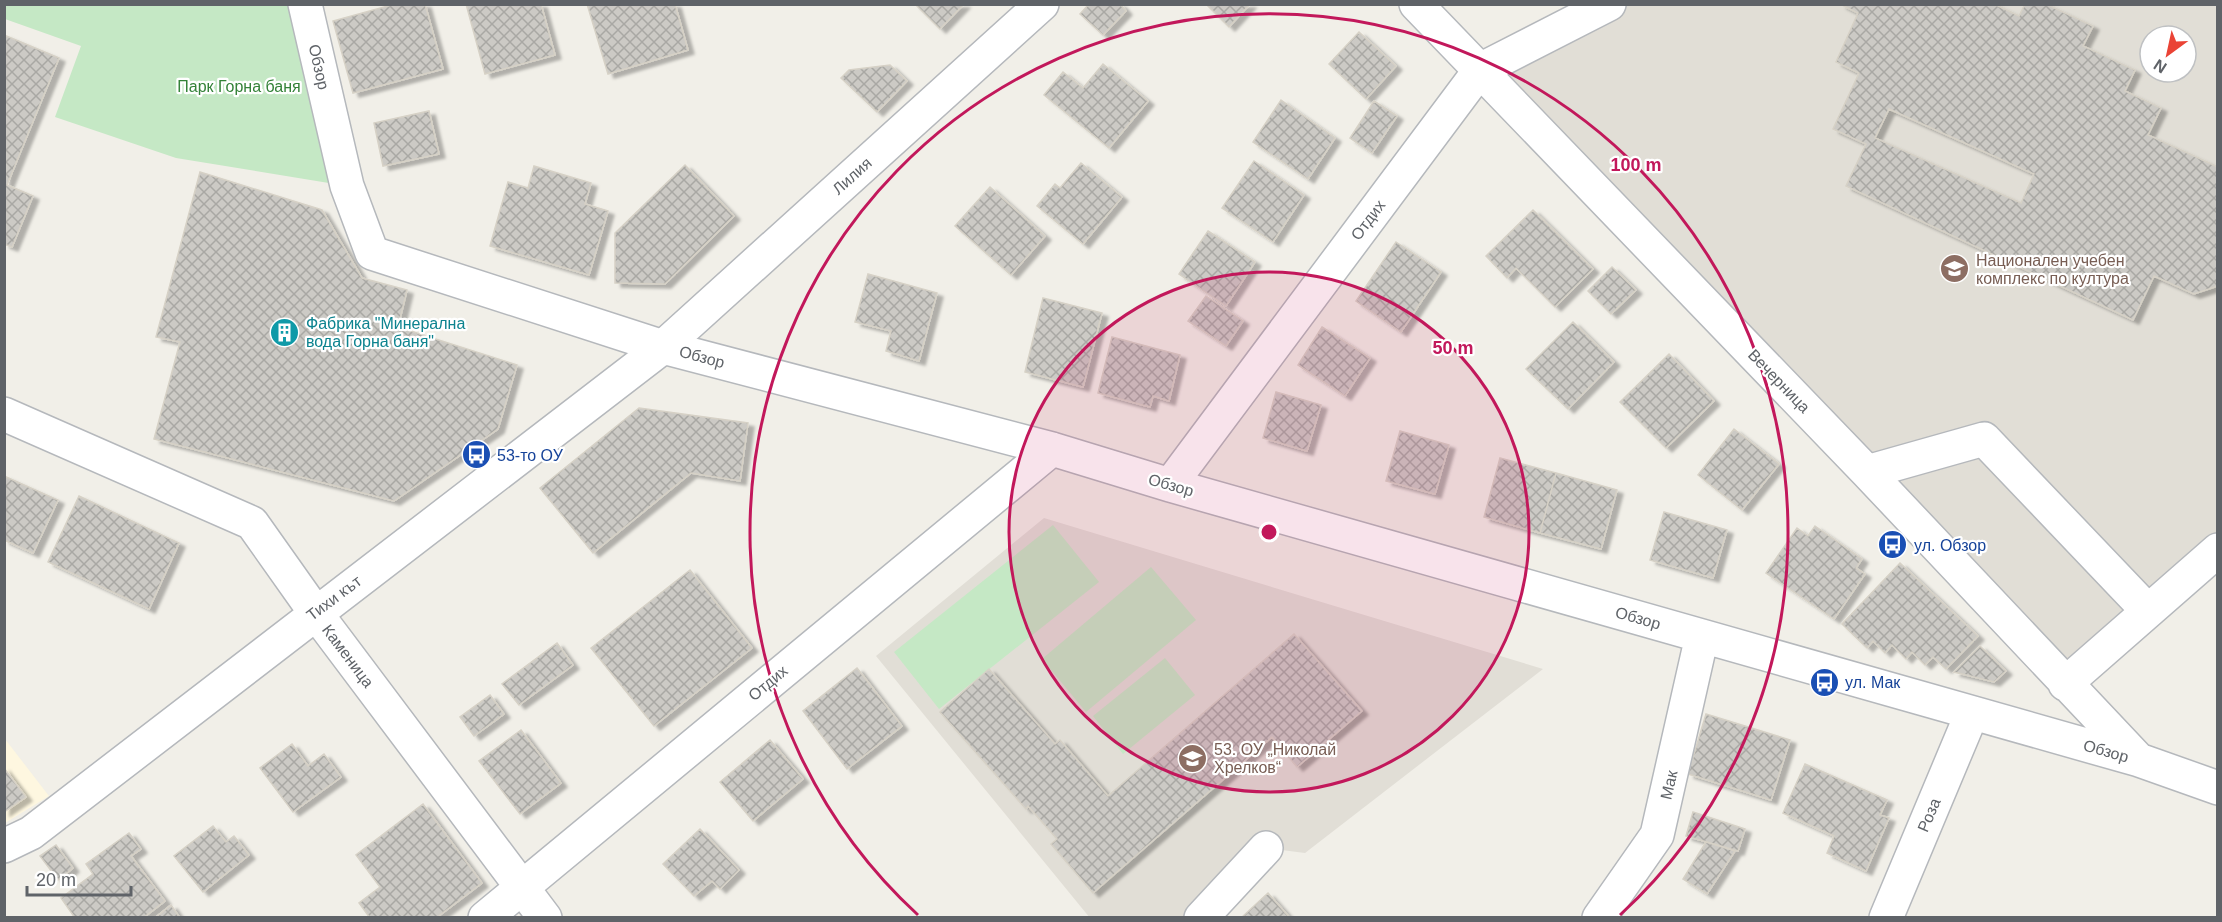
<svg xmlns="http://www.w3.org/2000/svg" width="2222" height="922" viewBox="0 0 2222 922" font-family="Helvetica,sans-serif">
<defs>
<pattern id="building-cross-hatch" width="8" height="8" patternUnits="userSpaceOnUse" patternTransform="scale(1.5)"><rect width="8" height="8" fill="#cccac5"/><path d="M0 0l8 8M0 8l8-8" fill="none" stroke="#a9a8a4"/></pattern>
<filter id="shadow"><feDropShadow dx="6" dy="4" stdDeviation="1.5" flood-color="#0004"/></filter>
</defs>
<rect width="100%" height="100%" fill="#f1efe8"/>
<!-- commercial -->
<path fill="#fef7e0" d="M 5,739 L 49,796 L 5,823 Z"/>
<!-- education -->
<path fill="#e1ded6" fill-rule="evenodd" d="M 1618,5 L 2217,5 L 2217,550 L 2077,672 L 1498,68 ZM 2150,36 L 2186,36 L 2186,72 L 2150,72 Z
M 1044,518 L 1543,669 L 1305,853 L 1266,848 L 1201,917 L 1090,918 L 876,656 Z"/>
<!-- green -->
<path fill="#c5e8c5" d="M 4,5 L 305,5 L 347,186 L 176,158 L 55,117 L 81,46 L 5,19 Z
M 1053,525 L 1099,582 L 939,709 L 894,652 Z
M 1151,567 L 1196,620 L 1086,712 L 1042,659 Z
M 1165,658 L 1195,695 L 1123,754 L 1093,716 Z"/>
<!-- building -->
<path fill="url(#building-cross-hatch)" stroke="#d6d1c6" stroke-width="1.5" fill-rule="evenodd" filter="url(#shadow)" d="M 395,4 L 425,4 L 443,69 L 353,93 L 333,21 Z
M 466,4 L 541,4 L 555,55 L 485,74 Z
M 587,4 L 675,4 L 688,50 L 608,74 Z
M 915,4 L 964,4 L 940,29 Z
M 1089,4 L 1120,4 L 1126,11 L 1103,35 L 1080,14 Z
M 1206,4 L 1250,4 L 1229,27 Z
M 1840,4 L 1994,4 L 2019,16 L 2025,4 L 2046,4 L 2093,26 L 2083,46 L 2135,70 L 2125,91 L 2161,108 L 2148,135 L 2218,167 L 2218,286 L 2194,294 L 2154,276 L 2133,320 L 1846,186 L 1866,144 L 1833,129 L 1859,73 L 1836,62 L 1858,13 ZM 1889,109 L 2034,174 L 2021,203 L 1875,138 Z
M 1359,32 L 1396,66 L 1366,99 L 1329,64 Z
M 4,35 L 59,58 L 7,185 L 33,196 L 12,247 L 4,244 Z
M 1103,64 L 1148,101 L 1109,148 L 1044,95 L 1063,72 L 1083,88 Z
M 890,65 L 907,81 L 877,112 L 841,78 L 849,70 Z
M 1281,100 L 1335,138 L 1308,179 L 1253,142 Z
M 1374,101 L 1397,116 L 1372,153 L 1350,138 Z
M 429,111 L 439,154 L 383,166 L 374,123 Z
M 1254,161 L 1304,195 L 1273,242 L 1222,208 Z
M 1081,163 L 1122,197 L 1083,244 L 1037,206 L 1055,184 L 1060,188 Z
M 685,165 L 734,216 L 665,284 L 615,283 L 615,233 Z
M 534,166 L 591,183 L 585,204 L 608,211 L 589,275 L 490,246 L 508,182 L 528,188 Z
M 200,172 L 322,210 L 362,278 L 407,290 L 398,327 L 517,365 L 498,429 L 394,501 L 154,439 L 180,342 L 156,337 Z
M 990,187 L 1045,236 L 1011,275 L 955,226 Z
M 1533,210 L 1593,269 L 1555,307 L 1516,268 L 1507,278 L 1486,256 Z
M 1208,231 L 1255,262 L 1226,306 L 1179,274 Z
M 1396,242 L 1441,272 L 1401,332 L 1356,301 Z
M 1612,267 L 1636,290 L 1611,314 L 1588,291 Z
M 868,274 L 937,293 L 919,361 L 886,351 L 891,331 L 855,322 Z
M 1206,296 L 1243,321 L 1226,346 L 1188,321 Z
M 1043,298 L 1102,313 L 1083,387 L 1025,372 Z
M 1573,322 L 1614,362 L 1568,409 L 1526,369 Z
M 1322,327 L 1370,358 L 1345,396 L 1298,365 Z
M 1112,337 L 1180,355 L 1169,401 L 1153,396 L 1150,407 L 1098,393 Z
M 1669,354 L 1714,401 L 1666,448 L 1620,402 Z
M 1276,392 L 1321,405 L 1307,451 L 1263,438 Z
M 639,408 L 748,423 L 740,481 L 691,473 L 593,553 L 540,488 Z
M 1734,429 L 1779,464 L 1742,510 L 1698,475 Z
M 1400,431 L 1449,445 L 1435,494 L 1386,481 Z
M 1500,458 L 1556,473 L 1540,533 L 1484,517 Z
M 1556,473 L 1617,490 L 1601,549 L 1540,533 Z
M 4,476 L 58,500 L 33,553 L 4,540 Z
M 79,496 L 179,543 L 149,609 L 48,562 Z
M 1664,512 L 1727,530 L 1713,578 L 1650,560 Z
M 1815,526 L 1862,559 L 1856,568 L 1865,574 L 1834,619 L 1766,573 L 1797,528 L 1808,536 Z
M 1900,563 L 1978,636 L 1946,669 L 1933,657 L 1925,665 L 1912,652 L 1906,659 L 1892,645 L 1885,653 L 1873,641 L 1867,648 L 1842,624 Z
M 690,570 L 752,648 L 654,726 L 591,648 Z
M 1294,634 L 1362,711 L 1297,767 L 1272,737 L 1093,893 L 1051,844 L 1057,839 L 1028,806 L 1026,809 L 940,712 L 989,669 L 1055,744 L 1060,740 L 1108,796 Z
M 557,643 L 573,665 L 519,705 L 502,684 Z
M 1980,646 L 2006,671 L 1994,682 L 1954,672 Z
M 857,668 L 902,726 L 847,769 L 803,711 Z
M 490,695 L 504,714 L 474,736 L 460,717 Z
M 1706,714 L 1790,740 L 1771,800 L 1688,774 Z
M 521,730 L 561,783 L 520,814 L 479,761 Z
M 770,740 L 803,779 L 753,821 L 720,782 Z
M 292,744 L 308,766 L 324,754 L 341,777 L 293,812 L 260,768 Z
M 1805,764 L 1887,800 L 1880,815 L 1889,818 L 1866,871 L 1827,853 L 1834,836 L 1783,813 Z
M 4,768 L 26,797 L 4,812 Z
M 423,804 L 482,883 L 436,918 L 370,918 L 359,903 L 380,887 L 356,855 Z
M 1693,812 L 1745,829 L 1738,851 L 1686,836 Z
M 213,826 L 226,842 L 234,836 L 249,855 L 203,892 L 174,856 Z
M 700,829 L 739,870 L 720,889 L 712,881 L 694,896 L 663,864 Z
M 129,833 L 141,849 L 131,856 L 165,901 L 143,918 L 75,918 L 61,898 L 93,874 L 86,864 Z
M 1706,842 L 1735,851 L 1707,894 L 1683,879 Z
M 56,845 L 73,868 L 58,880 L 40,856 Z
M 1268,893 L 1290,918 L 1241,918 Z
M 171,905 L 180,918 L 155,918 Z"/>
<g fill="none" stroke-linecap="round" stroke-linejoin="round">
<defs>
<path id="minor" d="M 305,4 L 347,186 L 372,253 L 663,347 L 1052,449 L 1170,485 L 2139,760 L 2218,788
M 1416,4 L 1867,472 L 2138,759
M 4,414 L 252,523 L 315,612 L 545,918
M 1867,472 L 1984,439 L 2148,611
M 1170,485 L 1480,70 L 1609,4
M 2065,684 L 2218,550
M 4,846 L 31,833 L 663,347 L 1042,4
M 485,918 L 1052,449
M 1201,918 L 1266,848
M 1599,918 L 1657,835 L 1702,636
M 1886,918 L 1972,713"/>
</defs>
<!-- minor casing -->
<use href="#minor" stroke="#b5b8bc" stroke-width="36"/>
<!-- minor -->
<use href="#minor" stroke="#fff" stroke-width="33"/>
</g>
<!-- distance rings -->
<circle cx="1269" cy="532" r="260" fill="#c2185b" fill-opacity=".12"/>
<g fill="none" stroke="#c2185b" stroke-width="3">
<circle cx="1269" cy="532" r="260"/>
<path d="M918 915A519 519 0 1 1 1620 915"/>
</g>
<!-- icons -->
<defs>
<symbol id="school-disc" viewBox="-11 -11 22 22"><circle r="9.5" fill="#8d6e63" stroke="#fff"/><path d="M0-5L7-2L0 1L-7-2ZM-4 1L0 2.5L4 1V4Q0 6-4 4Z" fill="#fff"/></symbol>
<symbol id="building-disc" viewBox="-11 -11 22 22"><circle r="9.5" fill="#0f9aa8" stroke="#fff"/><path d="M-4-6H4V6H1V3H-1V6H-4ZM-2.5-4.3h1.7v1.8h-1.7ZM.8-4.3h1.7v1.8H.8ZM-2.5-1h1.7V.8h-1.7ZM.8-1h1.7V.8H.8Z" fill="#fff"/></symbol>
<symbol id="bus-disc" viewBox="-11 -11 22 22"><circle r="9.5" fill="#1a4fb4" stroke="#fff"/><path d="M-5-6H5V4H4V6H2V4H-2V6H-4V4H-5ZM-3.5-4V0h7V-4ZM-3.5 1.2v1.5H-2V1.2ZM2 1.2v1.5H3.5V1.2Z" fill="#fff"/></symbol>
</defs>
<g fill-rule="evenodd">
<use href="#school-disc" x="1938" y="252" width="33" height="33"/>
<use href="#building-disc" x="268" y="316" width="33" height="33"/>
<use href="#bus-disc" x="460" y="438" width="33" height="33"/>
<use href="#bus-disc" x="1876" y="528" width="33" height="33"/>
<use href="#bus-disc" x="1808" y="666" width="33" height="33"/>
<use href="#school-disc" x="1176" y="742" width="33" height="33"/>
</g>
<g text-anchor="middle" dominant-baseline="central" stroke-width="4.5" stroke-linejoin="round" paint-order="stroke">
<!-- street labels -->
<g font-size="16" fill="#5f6368" stroke="#fff">
<text transform="translate(319 67) rotate(77)">Обзор</text>
<text transform="translate(852 176) rotate(-42)">Лилия</text>
<text transform="translate(1368 220) rotate(-53)">Отдих</text>
<text transform="translate(702 357) rotate(15)">Обзор</text>
<text transform="translate(1779 381) rotate(46)">Вечерница</text>
<text transform="translate(1171 485) rotate(16)">Обзор</text>
<text transform="translate(334 598) rotate(-37)">Тихи кът</text>
<text transform="translate(1638 618) rotate(16)">Обзор</text>
<text transform="translate(348 656) rotate(53)">Каменица</text>
<text transform="translate(768 683) rotate(-40)">Отдих</text>
<text transform="translate(2106 751) rotate(16)">Обзор</text>
<text transform="translate(1669 785) rotate(-77)">Мак</text>
<text transform="translate(1929 815) rotate(-67)">Роза</text>
</g>
<!-- park labels -->
<g font-size="16" fill="#348238" stroke="#fff">
<text x="239" y="86">Парк Горна баня</text>
</g>
<!-- education labels -->
<g font-size="16" fill="#785e54" stroke="#fff" text-anchor="start">
<text x="1976" y="260">Национален учебен<tspan x="1976" dy="18">комплекс по култура</tspan></text>
<text x="1214" y="749">53. ОУ „Николай<tspan x="1214" dy="18">Хрелков“</tspan></text>
</g>
<!-- culture labels -->
<g font-size="16" fill="#0d838f" stroke="#fff" text-anchor="start">
<text x="306" y="323">Фабрика "Минерална<tspan x="306" dy="18">вода Горна баня"</tspan></text>
</g>
<!-- transit labels -->
<g font-size="16" fill="#164399" stroke="#fff" text-anchor="start">
<text x="497" y="455">53-то ОУ</text>
<text x="1914" y="545">ул. Обзор</text>
<text x="1845" y="682">ул. Мак</text>
</g>
</g>
<circle cx="1269" cy="532" r="9" fill="#c2185b" stroke="#fff" stroke-width="3"/>
<g font-size="18" text-anchor="middle" font-weight="bold" fill="#c2185b" stroke="#fff" stroke-width="4.5" stroke-linejoin="round" paint-order="stroke">
<text x="1636" y="171">100 m</text>
<text x="1453" y="354">50 m</text>
</g>
<!-- border -->
<rect width="2222" height="922" fill="none" stroke="#5f6368" stroke-width="12"/>
<!-- north arrow -->
<g transform="translate(2168 54) rotate(213)"><circle r="28" fill="#ffffff" stroke="#bfc1c3" stroke-width="1.5"/>
<path d="M0-4.5L10 22L0 15L-10 22Z" fill="#ea4335"/>
<text y="-9" font-size="16" font-weight="bold" text-anchor="middle" fill="#5f6368">N</text>
</g>
<!-- scale -->
<path d="M27 886v9h104v-9" fill="none" stroke="#5f6368" stroke-width="3"/>
<text x="36" y="886" font-size="18" fill="#5f6368" stroke="#ffffff" stroke-width="4.5" paint-order="stroke">20 m</text>
</svg>
